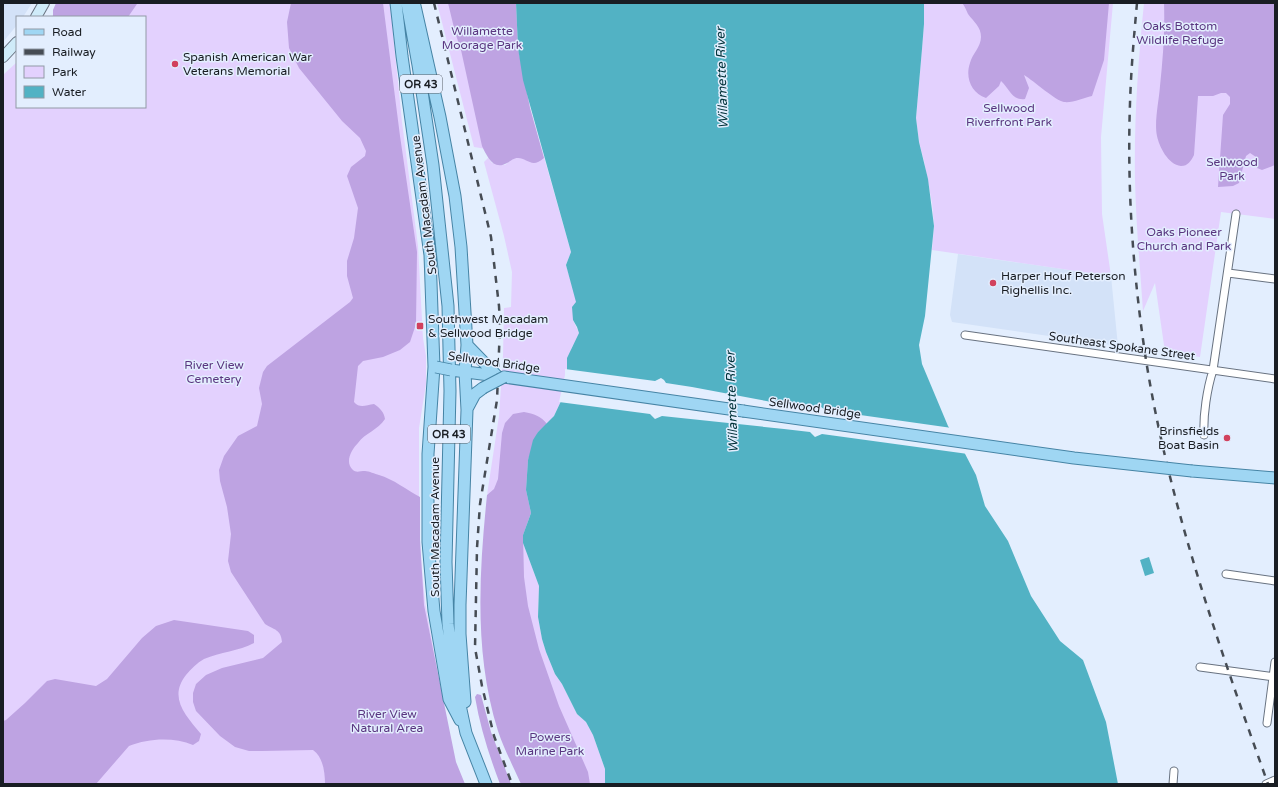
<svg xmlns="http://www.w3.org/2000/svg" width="1278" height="787" viewBox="0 0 1278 787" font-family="'Varela Round',sans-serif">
<rect width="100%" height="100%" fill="#e3eefe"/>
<!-- built -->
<path fill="#d3e2f8" d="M 3,3 L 32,3 L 23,17 L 17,17 L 17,25 L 3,42 Z
M 958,254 L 1111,276 L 1118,346 L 952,322 L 950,315 Z"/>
<!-- green -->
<path fill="#e3d1fe" d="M 59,3 L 390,3 L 402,122 L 418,246 L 423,338 L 426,356 L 426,384 L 419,428 L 419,538 L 425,602 L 454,763 L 462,784 L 3,784 L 3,75 L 17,62 L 17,107 L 145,107 L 145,17 L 52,17 Z
M 437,3 L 516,3 L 518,48 L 530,108 L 571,252 L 566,265 L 577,302 L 573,320 L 579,333 L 577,340 L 572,347 L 567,366 L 567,376 L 562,399 L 554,416 L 547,424 L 523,543 L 539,586 L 538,617 L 542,639 L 546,652 L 555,674 L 562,684 L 577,714 L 586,722 L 593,735 L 605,769 L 605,784 L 526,784 L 488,493 L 487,495 L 499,416 L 503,356 L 504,308 L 511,307 L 512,272 L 504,236 L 484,162 L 488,158 L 492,163 L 505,165 L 514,158 L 544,158 L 474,147 Z
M 924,3 L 1113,3 L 1101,137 L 1102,214 L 1111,276 L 932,250 L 934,226 L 932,203 L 924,161 L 919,142 L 916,118 L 922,49 L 924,24 Z
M 1144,3 L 1275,3 L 1275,219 L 1221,212 L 1200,357 L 1165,352 L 1155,283 L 1143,311 C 1140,267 1136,224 1135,180 C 1134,121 1138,62 1144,3 Z"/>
<!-- forest -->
<path fill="#bea3e2" d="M 56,3 L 139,3 L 137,4 L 128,17 L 53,17 L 53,10 Z
M 291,3 L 383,3 L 400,136 L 417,252 L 416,324 L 410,342 L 400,350 L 383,357 L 363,361 L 358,366 L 354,402 C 360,409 366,405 374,404 C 380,408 384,412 385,419 C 378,430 365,433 358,443 C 352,449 344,462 353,470 C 356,473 360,471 365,471 C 369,471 375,474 379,475 C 393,479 407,490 420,497 L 420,540 L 424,605 L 456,762 L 465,784 L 325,784 C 325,772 323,757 313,750 L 262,751 L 249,751 L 235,747 L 220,736 L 196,711 L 193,702 L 193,693 L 196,684 L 206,675 L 222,668 L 263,658 L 282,642 C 281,629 274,630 265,624 L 231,572 L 228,561 L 231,534 L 227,507 L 220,481 L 219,470 L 224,456 L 238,436 L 257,426 L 262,404 L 259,388 L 263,372 L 267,366 L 350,302 L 353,298 L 347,276 L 347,261 L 354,238 L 358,208 L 347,176 L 351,167 L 365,156 L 366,151 L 360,138 L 342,121 L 299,68 L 289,48 L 287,22 Z
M 448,3 L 516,3 L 518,48 L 530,108 L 544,158 C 532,169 527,158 518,158 C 513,158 511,161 507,163 C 493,171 487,156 482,146 L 461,50 L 455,32 Z
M 962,3 L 1109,3 L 1104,60 L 1092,96 C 1083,98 1073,103 1064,102 C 1056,101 1034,81 1024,75 L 1029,88 L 1025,99 C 1012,101 1009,88 1001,81 L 999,86 L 986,98 C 971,93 965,77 970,63 C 972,54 981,47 981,37 C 981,27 974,22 968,14 C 966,10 965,6 962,3 Z
M 1164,3 L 1275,3 L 1275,165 L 1262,170 L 1257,168 L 1256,157 L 1250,153 L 1246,156 L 1239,183 L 1233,186 L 1218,187 L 1223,115 L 1230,104 L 1230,97 L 1226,93 L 1221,93 L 1213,96 L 1198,96 L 1194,155 C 1191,161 1188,166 1181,166 C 1168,165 1159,146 1157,136 C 1154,122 1159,101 1160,86 C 1163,58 1165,31 1164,3 Z
M 524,412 C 534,414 541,416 547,424 L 538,432 L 528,460 L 526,490 L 531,513 L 523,535 L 524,577 L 528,606 L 539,649 L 559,706 L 588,772 L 590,784 L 521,784 C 513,766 504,749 498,731 C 474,654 479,574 487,495 L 494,489 L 498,479 L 502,433 L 505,423 L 513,414 Z
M 174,620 L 248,631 L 254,635 L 254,643 C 239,651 220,652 204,659 C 197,663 191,669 186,675 C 168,698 186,716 201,734 L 199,741 L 193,745 C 174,737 149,738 129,746 L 96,784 L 3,784 L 3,721 L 6,720 L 25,703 L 47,681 L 55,679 L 96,686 L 107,679 L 142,638 L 156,626 Z
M 477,694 L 481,695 L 491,732 L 511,784 L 500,784 C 489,755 480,727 475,697 Z"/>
<!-- water -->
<path fill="#52b2c4" d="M 516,3 L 924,3 L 924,24 L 922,49 L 916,118 L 919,142 L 928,179 L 934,226 L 925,316 L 919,345 L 922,364 L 948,426 L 962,448 L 976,475 L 985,506 L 1008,541 L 1031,596 L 1060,641 L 1083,660 L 1106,722 L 1118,784 L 605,784 L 605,769 L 593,735 L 586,722 L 577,714 L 562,684 L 555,674 L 546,652 L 542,639 L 538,617 L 539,586 L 523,543 L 523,535 L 531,513 L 526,490 L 528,460 L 533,440 L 538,432 L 554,416 L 562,399 L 567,376 L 567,358 L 579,333 L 577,327 L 573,320 L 572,307 L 576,302 L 566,265 L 571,252 L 523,80 L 518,48 Z
M 1149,557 L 1154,573 L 1145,576 L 1140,560 Z"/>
<!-- pier -->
<path fill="#e3eefe" d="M 565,369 L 655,381 L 661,378 L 664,380 L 666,383 L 692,387 L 788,405 L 813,409 L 820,406 L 825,410 L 952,428 L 968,454 L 822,434 L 815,437 L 810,432 L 784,429 L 662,416 L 655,419 L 650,414 L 559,402 L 565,375 Z"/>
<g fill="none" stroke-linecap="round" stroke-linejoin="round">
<defs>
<path id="minor" d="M 1228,273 L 1275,279
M 965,335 L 1275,379
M 1204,435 C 1203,415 1207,389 1213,370 L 1236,214
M 1226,574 L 1275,581
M 1200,667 L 1275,677
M 1267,723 L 1275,662
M 1173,784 L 1174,771
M 1266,784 L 1275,780"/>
<path id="secondary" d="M 36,17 L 44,3
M 3,57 L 17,42"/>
<path id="primary" d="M 396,3 L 402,56 L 430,255 L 434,367 L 428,454 L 428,542 L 434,611 L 449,699 L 460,720
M 407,3 L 418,65 L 433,165 L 448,306 L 450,391 L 446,562 L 448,624 L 454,677 L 466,733 L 486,784
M 412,3 L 415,6 L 440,117 L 455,196 L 461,247 L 467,345 L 465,372 L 467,410 L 460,605 L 460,634 L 465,702
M 467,345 L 497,376
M 451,370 L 497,376
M 504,377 L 743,411
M 467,409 L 475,394 L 483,388
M 1192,471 L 1275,478"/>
</defs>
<!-- minor casing -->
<use href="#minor" stroke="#687280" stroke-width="9"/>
<!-- secondary casing -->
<use href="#secondary" stroke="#687280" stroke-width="12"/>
<!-- primary casing -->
<use href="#primary" stroke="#4684a5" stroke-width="13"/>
<!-- minor -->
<use href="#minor" stroke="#fff" stroke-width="7"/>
<!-- secondary -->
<use href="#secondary" stroke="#cfebf9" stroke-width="10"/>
<!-- primary -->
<use href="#primary" stroke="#9fd6f3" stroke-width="11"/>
<!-- rail -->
<path stroke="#464c54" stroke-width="2.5" stroke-dasharray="7 7" stroke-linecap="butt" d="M 434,3 L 491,237 L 499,306 L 500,326 L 497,400 L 480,504 L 477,548 L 475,648 L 482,686 L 494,736 L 512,784
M 1137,3 C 1134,36 1131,70 1130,103 C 1127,189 1133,275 1146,360 C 1169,505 1219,646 1268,784"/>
<defs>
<path id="primary-bridge" d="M 436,367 L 451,370
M 483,388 L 504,377
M 743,411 L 1074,458 L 1192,471"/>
</defs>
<!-- primary-bridge casing -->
<use href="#primary-bridge" stroke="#4684a5" stroke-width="13" stroke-linecap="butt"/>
<!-- primary-bridge -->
<use href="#primary-bridge" stroke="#9fd6f3" stroke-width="11"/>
</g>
<!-- markers -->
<g fill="#d1415d" stroke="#e3eefe" stroke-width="1.5">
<circle cx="175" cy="64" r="4"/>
<circle cx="993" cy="283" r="4"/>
<rect x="416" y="322" width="8" height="8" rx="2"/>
<circle cx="1227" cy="438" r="4"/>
</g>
<g text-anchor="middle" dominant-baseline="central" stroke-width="3" stroke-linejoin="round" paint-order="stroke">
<!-- shield labels -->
<g fill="#e3eefe" stroke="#565c65" stroke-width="1">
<rect x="400" y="75" width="42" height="18" rx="3"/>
<rect x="428" y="425" width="42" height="18" rx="3"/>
</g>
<g font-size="11" font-weight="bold" fill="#191d23">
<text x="421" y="84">OR 43</text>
<text x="449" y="434">OR 43</text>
</g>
<!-- park labels -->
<g font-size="12" fill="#5a3680" stroke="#e3eefe">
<text x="1180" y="26">Oaks Bottom<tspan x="1180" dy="14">Wildlife Refuge</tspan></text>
<text x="482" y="31">Willamette<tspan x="482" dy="14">Moorage Park</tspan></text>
<text x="1009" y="108">Sellwood<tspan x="1009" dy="14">Riverfront Park</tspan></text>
<text x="1232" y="162">Sellwood<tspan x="1232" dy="14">Park</tspan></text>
<text x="1184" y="232">Oaks Pioneer<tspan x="1184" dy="14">Church and Park</tspan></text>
<text x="214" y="365">River View<tspan x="214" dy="14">Cemetery</tspan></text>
<text x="387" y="714">River View<tspan x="387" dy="14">Natural Area</tspan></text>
<text x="550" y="737">Powers<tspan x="550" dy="14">Marine Park</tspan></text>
</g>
<!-- poi labels -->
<g font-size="12" fill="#191d23" stroke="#e3eefe" text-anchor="start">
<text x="183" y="57">Spanish American War<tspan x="183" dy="14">Veterans Memorial</tspan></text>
<text x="1001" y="276">Harper Houf Peterson<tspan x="1001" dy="14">Righellis Inc.</tspan></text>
<text x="428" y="319">Southwest Macadam<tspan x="428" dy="14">&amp; Sellwood Bridge</tspan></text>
<text x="1219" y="431" text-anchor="end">Brinsfields<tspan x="1219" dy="14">Boat Basin</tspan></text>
</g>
<!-- street labels -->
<g font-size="12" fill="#191d23" stroke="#e3eefe">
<text transform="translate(424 205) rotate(-97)">South Macadam Avenue</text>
<text transform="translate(1122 346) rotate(8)">Southeast Spokane Street</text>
<text transform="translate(494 362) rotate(8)">Sellwood Bridge</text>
<text transform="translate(815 408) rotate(8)">Sellwood Bridge</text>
<text transform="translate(435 527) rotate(-90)">South Macadam Avenue</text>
</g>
<!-- water labels -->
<g font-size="13" font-style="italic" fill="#013239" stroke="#e3eefe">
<text transform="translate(722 78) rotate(-92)">Willamette River</text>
<text transform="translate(732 402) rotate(-92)">Willamette River</text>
</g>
</g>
<!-- border -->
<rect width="1278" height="787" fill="none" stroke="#191d23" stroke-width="8"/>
<!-- legend -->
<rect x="16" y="16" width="130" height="92" fill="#e3eefe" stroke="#929aa6"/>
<rect x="24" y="29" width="20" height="6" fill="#9fd6f3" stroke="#929aa6"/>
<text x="52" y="36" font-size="12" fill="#191d23">Road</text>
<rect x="24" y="49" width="20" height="6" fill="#464c54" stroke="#929aa6"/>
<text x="52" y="56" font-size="12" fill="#191d23">Railway</text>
<rect x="24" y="66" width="20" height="12" fill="#e3d1fe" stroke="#929aa6"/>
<text x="52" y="76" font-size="12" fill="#191d23">Park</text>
<rect x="24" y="86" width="20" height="12" fill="#52b2c4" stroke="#929aa6"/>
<text x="52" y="96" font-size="12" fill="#191d23">Water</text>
</svg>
